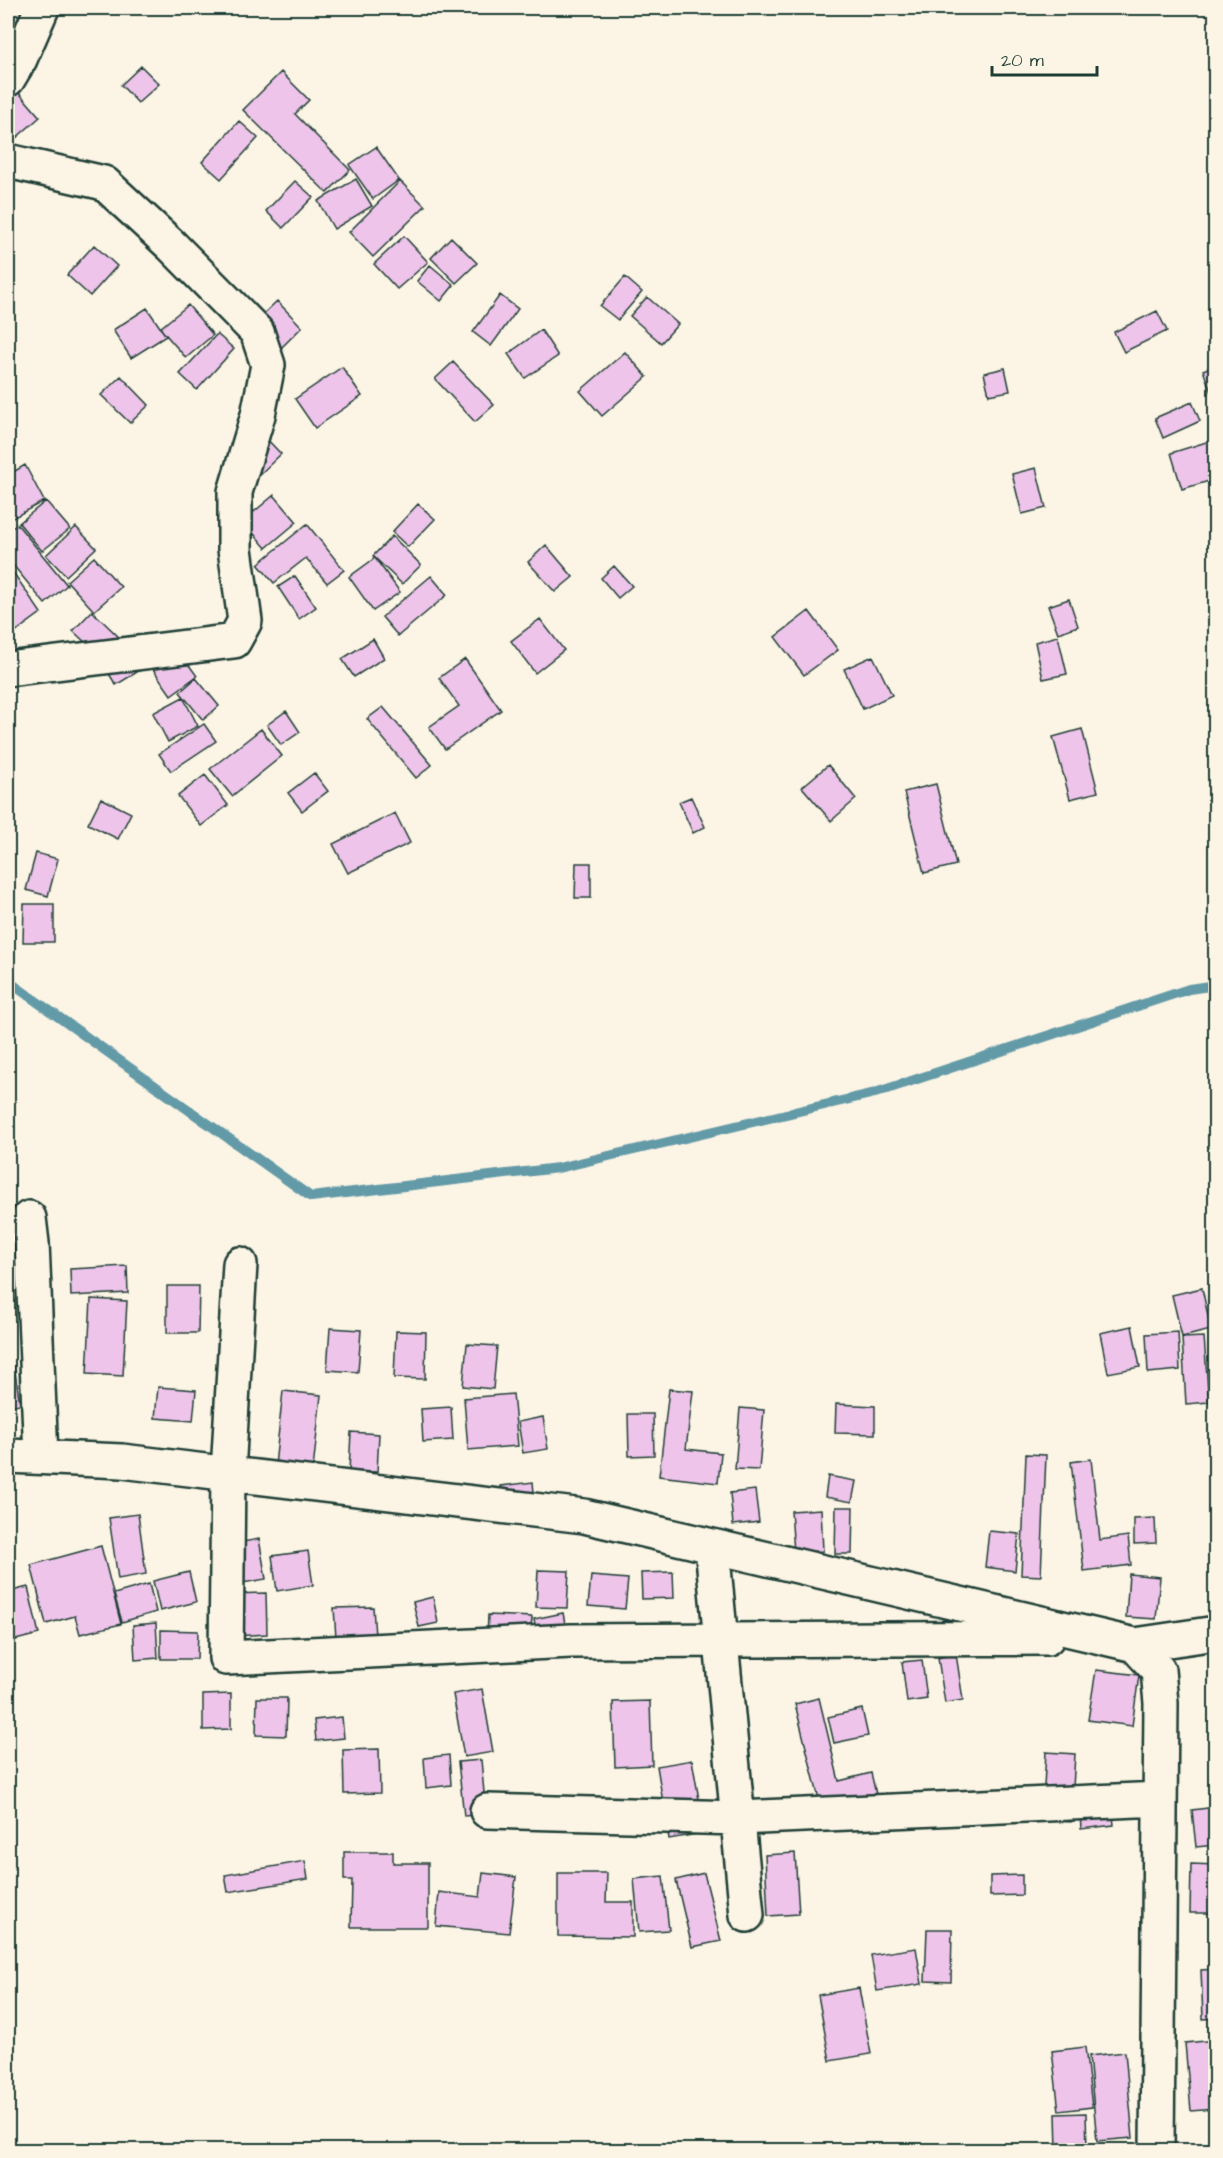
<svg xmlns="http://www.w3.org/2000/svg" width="1223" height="2158" viewBox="0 0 1223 2158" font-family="'Architects Daughter',sans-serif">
<rect width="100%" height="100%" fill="#fcf5e5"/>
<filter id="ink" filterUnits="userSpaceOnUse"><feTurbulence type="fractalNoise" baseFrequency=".0167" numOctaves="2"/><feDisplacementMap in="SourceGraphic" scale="12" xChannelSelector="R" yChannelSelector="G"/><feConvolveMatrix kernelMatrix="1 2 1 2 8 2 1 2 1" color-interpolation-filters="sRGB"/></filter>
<g filter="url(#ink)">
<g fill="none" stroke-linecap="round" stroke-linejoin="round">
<!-- stream -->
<path stroke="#649aa7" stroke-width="10" d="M 8,981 L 311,1197 L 558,1168 L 875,1093 L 1189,989 L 1216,985"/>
</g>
<!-- building -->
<path fill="#eec4eb" stroke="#1f3d34" stroke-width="1.5" d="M 141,66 L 159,84 L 138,103 L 121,85 Z
M 281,72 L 309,100 L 295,114 L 350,170 L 327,193 L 243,110 Z
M 8,80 L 40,117 L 8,145 Z
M 239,121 L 258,138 L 221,179 L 202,162 Z
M 376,147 L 399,180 L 373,199 L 349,165 Z
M 356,179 L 372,206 L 334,229 L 318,201 Z
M 295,181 L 313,197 L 283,228 L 266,211 Z
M 400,181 L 425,206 L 373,257 L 349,232 Z
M 404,236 L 428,262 L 397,289 L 374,264 Z
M 451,237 L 477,263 L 456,283 L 431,258 Z
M 94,245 L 117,266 L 90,296 L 67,275 Z
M 430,265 L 454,285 L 441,301 L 417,281 Z
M 625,277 L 642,292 L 618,320 L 600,306 Z
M 500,295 L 518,309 L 491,346 L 473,332 Z
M 647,297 L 678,324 L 661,343 L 630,316 Z
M 277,301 L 302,327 L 269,360 L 243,333 Z
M 188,305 L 213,335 L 186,358 L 160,328 Z
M 147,308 L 166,336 L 131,358 L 113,330 Z
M 1157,311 L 1167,331 L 1124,352 L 1114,332 Z
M 541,330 L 558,356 L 525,378 L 508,354 Z
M 217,334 L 234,349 L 197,390 L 180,374 Z
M 625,352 L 647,377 L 602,416 L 580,391 Z
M 453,362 L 494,405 L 475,422 L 435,379 Z
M 1216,365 L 1216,406 L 1203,370 Z
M 342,367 L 362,396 L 315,428 L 295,399 Z
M 1005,368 L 1010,391 L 989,395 L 984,373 Z
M 121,376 L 149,405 L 130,423 L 101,395 Z
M 1192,402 L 1200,421 L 1163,438 L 1155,418 Z
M 265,437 L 281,454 L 254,480 Z
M 1216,439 L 1216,479 L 1182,489 L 1171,453 Z
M 25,465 L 44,501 L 11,519 L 8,513 L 8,475 Z
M 1036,468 L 1046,508 L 1022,514 L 1012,474 Z
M 274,495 L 297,522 L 266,548 L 243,521 Z
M 46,501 L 70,529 L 42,551 L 19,523 Z
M 418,504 L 435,519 L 408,547 L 392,532 Z
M 17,524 L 67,585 L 45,604 L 8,559 L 8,531 Z
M 307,524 L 344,570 L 327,583 L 306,558 L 274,583 L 258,564 Z
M 76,527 L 96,548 L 66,576 L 46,555 Z
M 392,536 L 421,565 L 402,584 L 373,556 Z
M 546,545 L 573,577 L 555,592 L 528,562 Z
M 94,557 L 121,587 L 94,611 L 67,581 Z
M 375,558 L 400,592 L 373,611 L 349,577 Z
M 8,565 L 41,613 L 11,635 L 8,631 Z
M 614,566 L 632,586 L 618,598 L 601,578 Z
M 295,576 L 316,607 L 299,619 L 278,587 Z
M 431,576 L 447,595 L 398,636 L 382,617 Z
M 1069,599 L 1078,626 L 1058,633 L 1048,606 Z
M 92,611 L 120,638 L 101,657 L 73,631 Z
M 809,611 L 838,650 L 804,675 L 775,637 Z
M 540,619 L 564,650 L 535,673 L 511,641 Z
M 1058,636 L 1067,674 L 1043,679 L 1035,642 Z
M 373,639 L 384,658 L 354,677 L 342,659 Z
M 173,643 L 197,676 L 171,695 L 148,662 Z
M 873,656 L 892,695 L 863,709 L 844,669 Z
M 465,659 L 501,710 L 445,749 L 429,727 L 459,706 L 439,678 Z
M 104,666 L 147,666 L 116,685 Z
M 196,678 L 219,706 L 203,720 L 180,692 Z
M 183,697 L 198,726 L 168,742 L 153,713 Z
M 383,707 L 432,765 L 416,778 L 367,719 Z
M 286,711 L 300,732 L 281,745 L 267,725 Z
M 204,724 L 216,741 L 171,771 L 159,754 Z
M 261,729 L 282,756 L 232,796 L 210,769 Z
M 1082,729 L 1098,792 L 1070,799 L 1053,737 Z
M 828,765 L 856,799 L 831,821 L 802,787 Z
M 314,773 L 328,791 L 302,811 L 288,793 Z
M 205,775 L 228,805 L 201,826 L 178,796 Z
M 936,784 L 956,865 L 924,873 L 904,792 Z
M 691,797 L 705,827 L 693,833 L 679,802 Z
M 101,798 L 131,813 L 118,839 L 88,824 Z
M 395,813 L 410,843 L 348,873 L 333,844 Z
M 36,853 L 58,859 L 48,896 L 26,890 Z
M 576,863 L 591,863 L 591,898 L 575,898 Z
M 24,904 L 54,904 L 54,942 L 23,942 Z
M 127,1266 L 128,1293 L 71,1296 L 70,1269 Z
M 167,1286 L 199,1286 L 198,1333 L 167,1333 Z
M 1202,1288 L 1211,1330 L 1182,1337 L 1172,1295 Z
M 91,1299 L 127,1301 L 123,1376 L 87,1374 Z
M 1132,1326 L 1140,1367 L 1108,1373 L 1100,1333 Z
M 330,1328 L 361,1330 L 358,1372 L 327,1370 Z
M 396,1331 L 426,1332 L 425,1379 L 394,1378 Z
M 1178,1332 L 1180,1370 L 1148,1373 L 1146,1334 Z
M 1204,1337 L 1209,1402 L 1186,1404 L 1182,1338 Z
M 467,1344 L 497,1346 L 493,1389 L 463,1386 Z
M 14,1366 L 20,1404 L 8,1406 L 8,1367 Z
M 158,1387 L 196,1390 L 193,1421 L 155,1418 Z
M 669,1389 L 693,1391 L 686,1449 L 721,1453 L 718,1483 L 659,1476 Z
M 283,1391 L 321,1395 L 311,1488 L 273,1484 Z
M 513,1394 L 518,1446 L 468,1450 L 464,1398 Z
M 836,1404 L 875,1406 L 875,1434 L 835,1433 Z
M 451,1407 L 453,1440 L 423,1442 L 421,1409 Z
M 740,1408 L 764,1410 L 759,1470 L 735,1469 Z
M 628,1414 L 653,1414 L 654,1455 L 629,1456 Z
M 543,1417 L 548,1449 L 523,1453 L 518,1422 Z
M 351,1432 L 379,1434 L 377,1472 L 349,1471 Z
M 1026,1454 L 1046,1455 L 1041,1576 L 1021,1575 Z
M 1091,1459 L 1100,1540 L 1128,1536 L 1131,1565 L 1084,1571 L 1071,1462 Z
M 828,1476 L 856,1481 L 852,1502 L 825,1497 Z
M 533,1482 L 535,1504 L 503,1507 L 501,1486 Z
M 755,1490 L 759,1522 L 733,1525 L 730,1493 Z
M 836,1507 L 853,1507 L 852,1554 L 835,1554 Z
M 821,1509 L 823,1551 L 794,1552 L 791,1511 Z
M 138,1514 L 146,1574 L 118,1579 L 109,1518 Z
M 1155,1518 L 1156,1543 L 1134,1544 L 1134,1519 Z
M 989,1531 L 1019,1534 L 1015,1571 L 985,1567 Z
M 259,1539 L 266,1579 L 237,1584 L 231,1544 Z
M 101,1546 L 121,1624 L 80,1634 L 75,1616 L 46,1624 L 31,1565 Z
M 308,1551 L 313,1585 L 277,1591 L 272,1556 Z
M 538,1570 L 569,1571 L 567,1608 L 536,1607 Z
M 189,1572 L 196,1602 L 160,1611 L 153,1581 Z
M 673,1572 L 674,1598 L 642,1599 L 641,1573 Z
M 1129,1574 L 1160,1577 L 1156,1619 L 1126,1617 Z
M 591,1576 L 628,1579 L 625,1609 L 588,1606 Z
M 149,1584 L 156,1612 L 122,1622 L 114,1594 Z
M 28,1587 L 39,1634 L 8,1642 L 8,1592 Z
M 266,1593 L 267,1634 L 234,1636 L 232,1594 Z
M 433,1597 L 438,1623 L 419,1627 L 413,1602 Z
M 373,1607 L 375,1636 L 336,1638 L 334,1608 Z
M 563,1613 L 569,1644 L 540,1650 L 534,1619 Z
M 488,1615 L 532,1617 L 530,1643 L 487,1640 Z
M 156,1623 L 158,1658 L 135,1660 L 133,1625 Z
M 161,1630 L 198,1631 L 197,1659 L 161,1659 Z
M 956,1654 L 963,1700 L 945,1703 L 938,1658 Z
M 922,1660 L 927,1699 L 907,1702 L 902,1662 Z
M 1096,1670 L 1139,1675 L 1132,1726 L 1088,1720 Z
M 482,1689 L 493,1752 L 464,1757 L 453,1694 Z
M 231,1694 L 231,1729 L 203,1730 L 203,1695 Z
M 257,1698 L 287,1698 L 286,1736 L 256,1735 Z
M 819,1698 L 839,1781 L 871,1773 L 876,1794 L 821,1807 L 795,1704 Z
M 650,1701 L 652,1765 L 615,1767 L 613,1702 Z
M 862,1709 L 868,1736 L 834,1743 L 828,1717 Z
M 342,1717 L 344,1738 L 316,1741 L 314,1720 Z
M 379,1749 L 380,1793 L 344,1794 L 343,1750 Z
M 1046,1752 L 1075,1754 L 1071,1822 L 1042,1820 Z
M 449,1755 L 451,1785 L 426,1788 L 424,1758 Z
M 481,1760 L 486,1814 L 464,1816 L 458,1762 Z
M 692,1760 L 705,1833 L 669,1839 L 657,1766 Z
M 1111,1795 L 1114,1825 L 1081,1829 L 1079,1799 Z
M 1216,1807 L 1216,1845 L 1196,1847 L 1192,1810 Z
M 344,1852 L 393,1852 L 393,1863 L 428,1863 L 428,1927 L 351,1927 L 352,1880 L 344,1880 Z
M 795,1853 L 799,1914 L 768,1916 L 765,1855 Z
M 305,1861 L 308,1879 L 228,1892 L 225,1875 Z
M 1191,1864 L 1216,1865 L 1216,1913 L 1190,1913 Z
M 483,1873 L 516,1877 L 509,1933 L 436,1926 L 439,1892 L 480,1897 Z
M 558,1873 L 607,1873 L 606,1902 L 633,1902 L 633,1937 L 558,1936 Z
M 704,1873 L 721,1941 L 692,1947 L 676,1880 Z
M 1022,1875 L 1022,1895 L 990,1896 L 990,1876 Z
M 663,1876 L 669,1930 L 639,1932 L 634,1879 Z
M 927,1929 L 952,1929 L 951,1982 L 925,1981 Z
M 916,1948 L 922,1984 L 877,1991 L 871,1955 Z
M 1216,1969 L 1215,2018 L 1203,2019 L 1201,1970 Z
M 859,1988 L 871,2054 L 830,2061 L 818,1995 Z
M 1216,2040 L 1216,2124 L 1214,2109 L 1191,2111 L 1185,2043 Z
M 1085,2047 L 1092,2107 L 1059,2111 L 1052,2051 Z
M 1125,2052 L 1133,2138 L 1097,2141 L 1089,2056 Z
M 1086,2113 L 1087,2150 L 1057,2150 L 1056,2114 Z"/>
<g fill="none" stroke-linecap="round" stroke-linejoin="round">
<defs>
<path id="minor" d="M 8,79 L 20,59 L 42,8
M 8,161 L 104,183 L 171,245 L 257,332 L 268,365 L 258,415 L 235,492 L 235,549 L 245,621 L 234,641 L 8,669
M 29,1218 L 32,1243 L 41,1457
M 240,1264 L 228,1473 L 226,1658 L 571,1641 L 1047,1638
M 8,1456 L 122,1461 L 584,1516 L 1135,1645 L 1158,1670 L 1161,1703 L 1157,2150
M 712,1547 L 747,1915
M 1135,1645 L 1216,1633
M 487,1811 L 739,1818 L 1160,1799"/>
</defs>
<!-- minor casing -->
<use href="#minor" stroke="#1f3d34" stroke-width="38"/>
<!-- minor -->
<use href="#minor" stroke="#fcf5e5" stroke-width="33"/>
</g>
</g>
<!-- margin -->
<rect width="1223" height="2158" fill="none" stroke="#fcf5e5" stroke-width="30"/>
<rect x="15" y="15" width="1193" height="2128" fill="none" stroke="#1f3d34" stroke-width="2" filter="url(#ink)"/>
<!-- scale -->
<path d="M992 66v9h105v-9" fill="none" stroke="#1f3d34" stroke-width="3"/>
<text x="1001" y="66" font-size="18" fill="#1f3d34" stroke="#fcf5e5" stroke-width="4.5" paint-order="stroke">20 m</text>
</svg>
